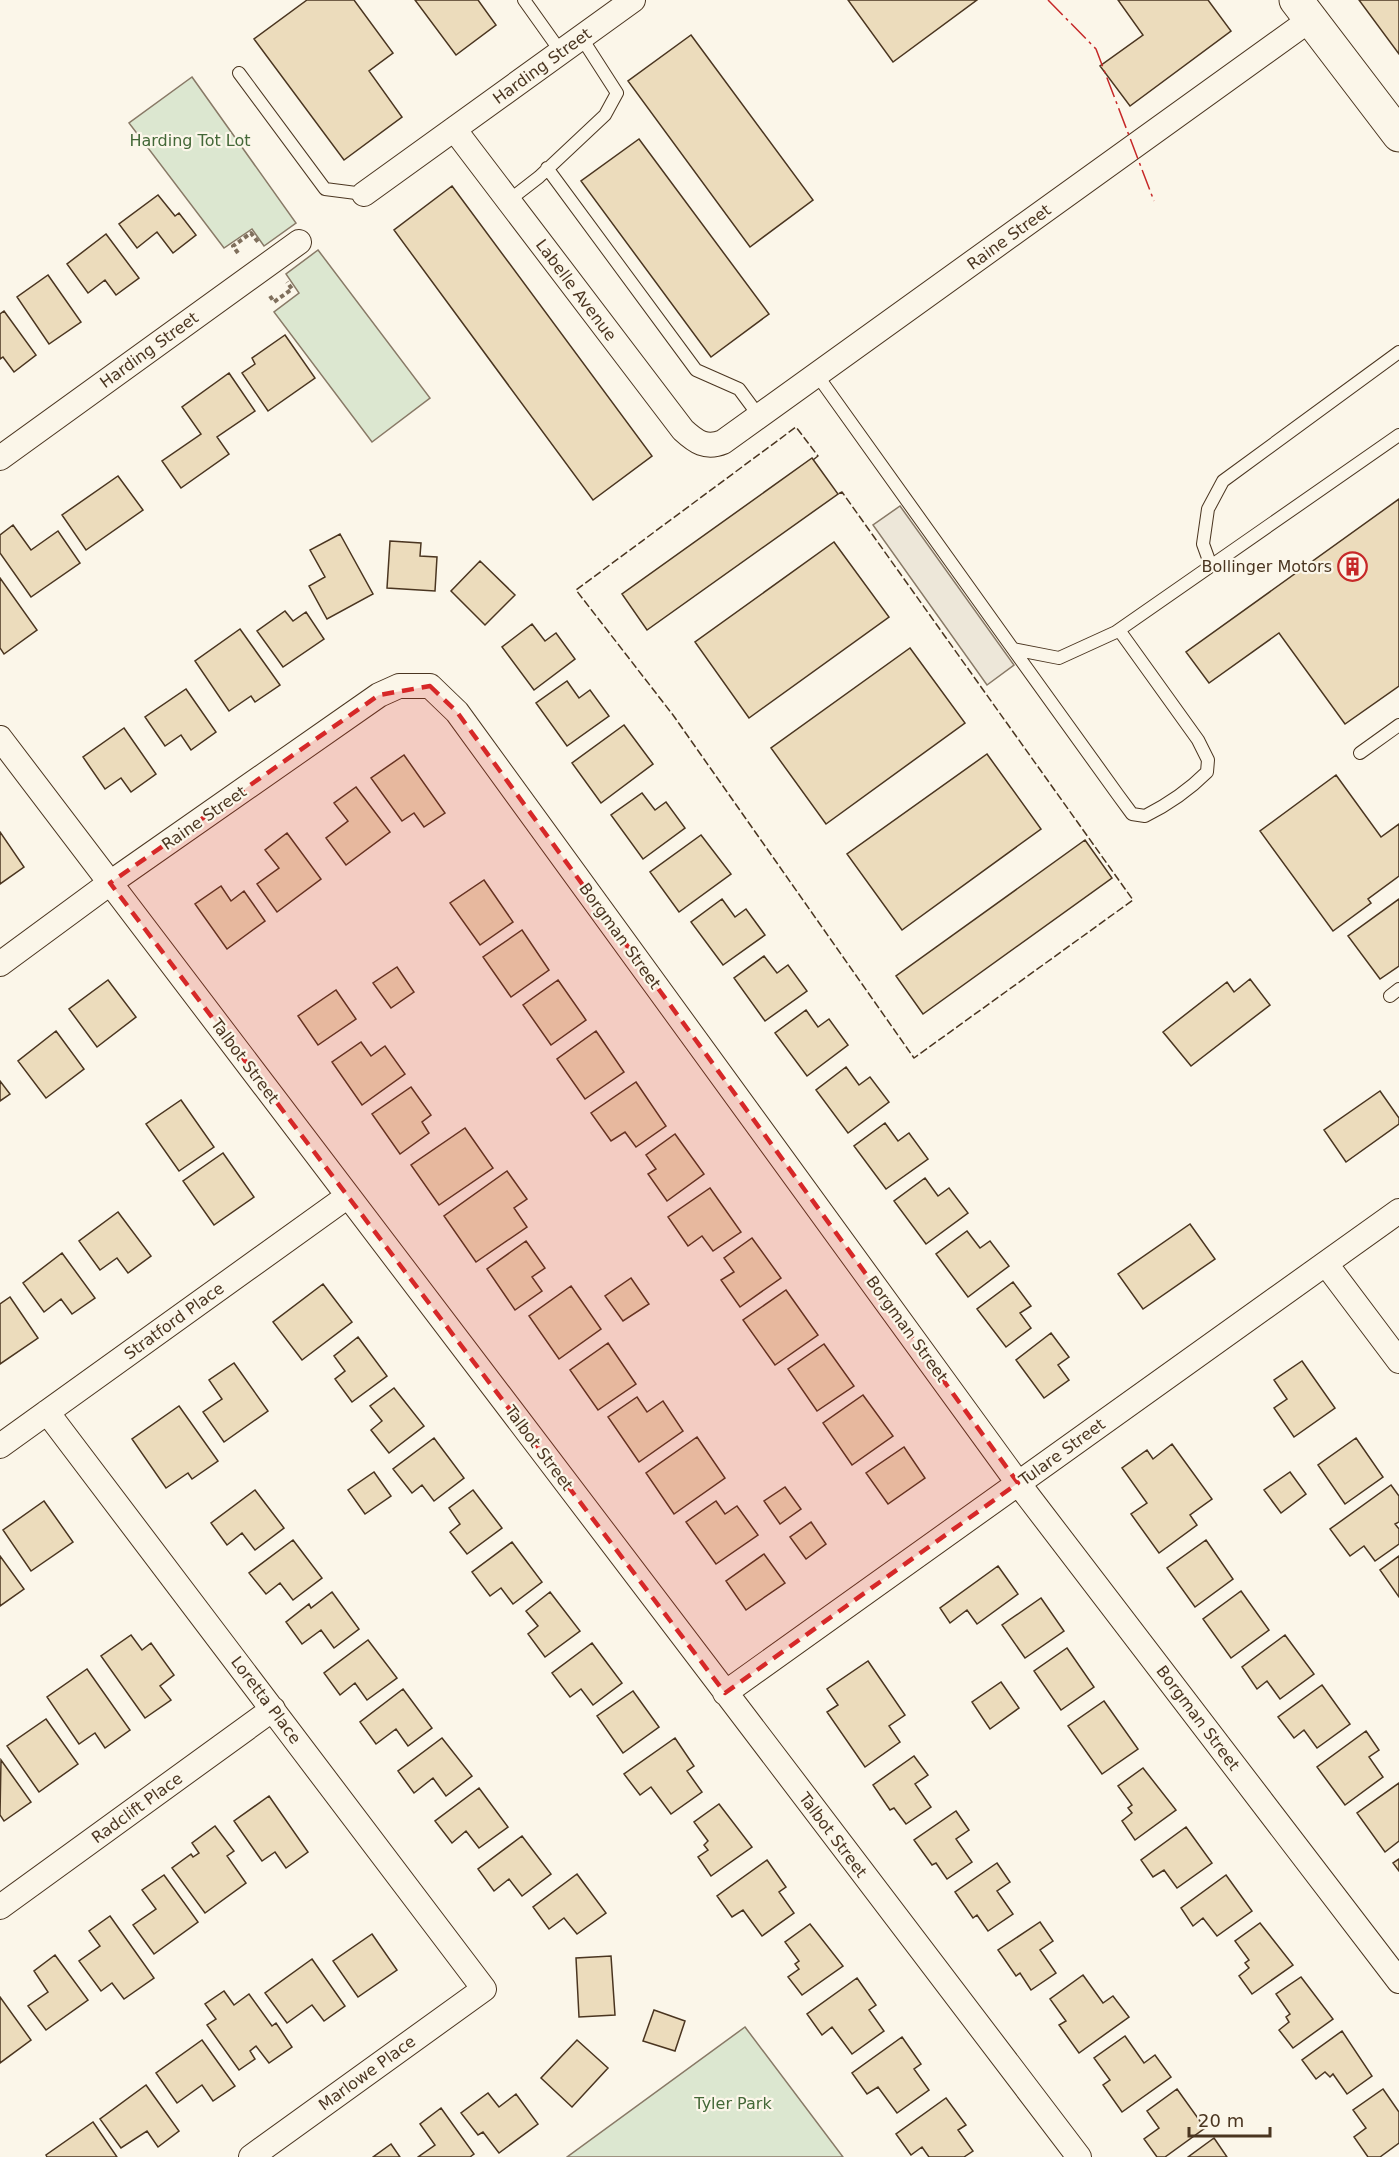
<svg xmlns="http://www.w3.org/2000/svg" width="1399" height="2157" viewBox="0 0 1399 2157" font-family="'DejaVu Sans',sans-serif">
<rect width="100%" height="100%" fill="#fbf6e9"/>
<!-- green -->
<path fill="#dce7d0" stroke="#887966" stroke-width="1.5" d="M 192,77 L 296,223 L 264,246 L 252,229 L 224,248 L 129,123 Z
M 318,250 L 430,398 L 372,442 L 274,312 L 299,293 L 286,274 Z
M 745,2027 L 843,2157 L 567,2157 Z"/>
<!-- parking -->
<path fill="#ede7d9" stroke="#887966" stroke-width="1.5" d="M 900,506 L 1014,665 L 987,685 L 873,525 Z"/>
<!-- building -->
<path fill="#ecdcbc" stroke="#4a3520" stroke-width="1.5" d="M 307,0 L 354,0 L 393,53 L 369,71 L 402,117 L 344,160 L 254,39 Z
M 415,0 L 478,0 L 496,25 L 456,55 Z
M 848,0 L 977,0 L 893,62 Z
M 1118,0 L 1208,0 L 1231,31 L 1130,106 L 1100,66 L 1143,35 Z
M 1359,0 L 1399,0 L 1399,54 Z
M 691,35 L 813,200 L 750,247 L 628,81 Z
M 639,139 L 769,314 L 711,357 L 581,181 Z
M 452,186 L 652,456 L 593,500 L 394,230 Z
M 158,195 L 175,216 L 179,213 L 196,235 L 173,253 L 157,232 L 137,248 L 119,224 Z
M 106,234 L 139,278 L 116,295 L 105,280 L 88,293 L 67,264 Z
M 48,275 L 81,322 L 49,344 L 17,297 Z
M 4,311 L 36,355 L 14,372 L 3,357 L 0,359 L 0,314 Z
M 285,335 L 315,378 L 268,411 L 242,373 L 255,364 L 252,358 Z
M 229,373 L 255,411 L 217,437 L 229,454 L 181,488 L 162,461 L 201,434 L 182,407 Z
M 812,458 L 838,494 L 647,630 L 622,594 Z
M 118,476 L 143,510 L 86,550 L 62,515 Z
M 1399,499 L 1399,686 L 1345,724 L 1279,633 L 1209,683 L 1186,652 Z
M 13,525 L 31,550 L 58,531 L 80,563 L 31,597 L 0,553 L 0,535 Z
M 340,534 L 373,594 L 327,619 L 309,586 L 325,577 L 310,550 Z
M 390,541 L 421,543 L 420,556 L 437,557 L 435,591 L 387,588 Z
M 834,542 L 889,617 L 749,718 L 695,642 Z
M 480,561 L 515,595 L 485,625 L 451,591 Z
M 0,578 L 37,630 L 4,654 L 0,648 Z
M 285,611 L 293,621 L 306,612 L 324,639 L 283,667 L 257,631 Z
M 532,624 L 545,641 L 556,633 L 575,659 L 534,690 L 502,647 Z
M 240,629 L 280,685 L 255,702 L 251,696 L 229,711 L 195,661 Z
M 910,648 L 965,723 L 826,824 L 771,748 Z
M 567,681 L 579,698 L 590,690 L 609,716 L 567,746 L 536,703 Z
M 186,689 L 216,732 L 191,750 L 181,735 L 165,746 L 145,717 Z
M 624,725 L 653,764 L 601,803 L 572,763 Z
M 124,728 L 156,774 L 131,792 L 121,778 L 105,789 L 83,757 Z
M 987,754 L 1041,829 L 902,930 L 847,854 Z
M 404,755 L 445,813 L 424,827 L 414,813 L 402,821 L 371,778 Z
M 1336,775 L 1381,837 L 1399,824 L 1399,876 L 1368,899 L 1371,903 L 1333,931 L 1260,831 Z
M 356,787 L 390,832 L 346,865 L 326,838 L 348,821 L 334,803 Z
M 642,793 L 655,810 L 666,802 L 685,828 L 643,859 L 611,815 Z
M 0,832 L 24,867 L 0,884 Z
M 287,833 L 321,879 L 277,912 L 257,884 L 279,868 L 265,850 Z
M 701,835 L 731,874 L 679,912 L 650,872 Z
M 1085,840 L 1112,878 L 923,1014 L 896,976 Z
M 484,880 L 513,922 L 480,945 L 450,903 Z
M 221,886 L 231,901 L 244,891 L 265,921 L 227,949 L 195,904 Z
M 722,899 L 735,917 L 746,909 L 765,935 L 723,965 L 691,922 Z
M 1399,899 L 1399,966 L 1380,979 L 1348,936 Z
M 522,930 L 549,970 L 511,997 L 483,957 Z
M 764,956 L 777,973 L 788,965 L 807,991 L 765,1021 L 734,978 Z
M 397,967 L 414,992 L 391,1008 L 373,983 Z
M 1250,979 L 1270,1005 L 1191,1066 L 1163,1032 L 1227,982 L 1234,992 Z
M 108,980 L 136,1017 L 97,1047 L 69,1009 Z
M 558,980 L 586,1020 L 551,1045 L 523,1005 Z
M 336,990 L 356,1019 L 318,1045 L 298,1016 Z
M 806,1010 L 818,1027 L 829,1019 L 848,1045 L 807,1076 L 775,1033 Z
M 56,1031 L 84,1069 L 46,1098 L 18,1061 Z
M 596,1031 L 624,1072 L 585,1099 L 557,1059 Z
M 361,1042 L 371,1056 L 385,1046 L 405,1074 L 362,1105 L 332,1062 Z
M 846,1067 L 859,1085 L 870,1077 L 889,1102 L 848,1133 L 816,1090 Z
M 0,1081 L 10,1094 L 0,1101 Z
M 636,1082 L 666,1126 L 636,1147 L 625,1132 L 611,1141 L 591,1113 Z
M 411,1087 L 431,1115 L 422,1122 L 429,1133 L 400,1154 L 372,1114 Z
M 1380,1091 L 1399,1118 L 1399,1124 L 1346,1162 L 1324,1130 Z
M 181,1100 L 214,1147 L 179,1171 L 146,1124 Z
M 885,1123 L 898,1141 L 909,1133 L 928,1159 L 886,1189 L 854,1146 Z
M 465,1128 L 493,1168 L 439,1205 L 411,1165 Z
M 675,1134 L 704,1174 L 667,1201 L 648,1174 L 656,1169 L 646,1155 Z
M 223,1153 L 254,1197 L 214,1225 L 183,1181 Z
M 507,1171 L 527,1199 L 514,1208 L 527,1227 L 476,1262 L 444,1216 Z
M 925,1178 L 938,1196 L 949,1188 L 968,1213 L 926,1244 L 894,1201 Z
M 710,1188 L 741,1232 L 713,1251 L 702,1236 L 688,1246 L 668,1217 Z
M 118,1212 L 151,1256 L 128,1273 L 117,1258 L 100,1270 L 79,1241 Z
M 1190,1224 L 1215,1259 L 1143,1309 L 1118,1274 Z
M 967,1231 L 980,1248 L 990,1241 L 1009,1266 L 968,1297 L 936,1254 Z
M 752,1238 L 781,1278 L 740,1307 L 721,1280 L 734,1272 L 724,1258 Z
M 526,1241 L 545,1268 L 532,1277 L 542,1291 L 515,1310 L 487,1269 Z
M 62,1253 L 95,1298 L 72,1314 L 61,1299 L 44,1312 L 23,1283 Z
M 631,1278 L 649,1304 L 623,1321 L 605,1296 Z
M 1013,1282 L 1031,1306 L 1020,1313 L 1031,1328 L 1006,1347 L 977,1309 Z
M 323,1284 L 352,1322 L 302,1360 L 273,1322 Z
M 571,1286 L 601,1329 L 559,1359 L 529,1316 Z
M 786,1290 L 818,1335 L 775,1365 L 743,1320 Z
M 10,1297 L 38,1338 L 0,1364 L 0,1304 Z
M 1051,1333 L 1069,1357 L 1058,1365 L 1069,1380 L 1044,1398 L 1016,1360 Z
M 358,1337 L 387,1376 L 352,1402 L 335,1379 L 345,1371 L 334,1356 Z
M 608,1343 L 636,1384 L 598,1410 L 570,1370 Z
M 824,1344 L 854,1386 L 817,1411 L 788,1369 Z
M 1302,1361 L 1335,1408 L 1294,1437 L 1274,1408 L 1287,1399 L 1274,1380 Z
M 234,1363 L 268,1411 L 224,1442 L 203,1412 L 222,1399 L 209,1380 Z
M 394,1388 L 424,1426 L 389,1453 L 371,1430 L 382,1421 L 370,1406 Z
M 863,1395 L 893,1436 L 852,1465 L 823,1423 Z
M 637,1397 L 647,1412 L 663,1401 L 683,1431 L 639,1462 L 608,1417 Z
M 179,1406 L 218,1461 L 192,1479 L 188,1473 L 166,1488 L 132,1439 Z
M 697,1437 L 725,1478 L 674,1514 L 646,1473 Z
M 434,1438 L 464,1478 L 434,1501 L 422,1485 L 412,1493 L 393,1469 Z
M 1356,1438 L 1383,1477 L 1345,1504 L 1318,1465 Z
M 1172,1444 L 1212,1499 L 1190,1515 L 1197,1525 L 1159,1553 L 1131,1514 L 1147,1503 L 1122,1468 L 1147,1450 L 1153,1459 Z
M 904,1447 L 925,1478 L 888,1504 L 866,1473 Z
M 374,1472 L 391,1496 L 365,1514 L 348,1490 Z
M 1290,1472 L 1306,1494 L 1281,1513 L 1264,1490 Z
M 1391,1485 L 1399,1496 L 1399,1522 L 1395,1524 L 1399,1529 L 1399,1544 L 1375,1561 L 1364,1546 L 1350,1556 L 1330,1529 Z
M 785,1487 L 801,1509 L 780,1524 L 764,1501 Z
M 255,1490 L 284,1528 L 255,1550 L 242,1533 L 227,1545 L 211,1523 Z
M 473,1490 L 502,1528 L 467,1554 L 450,1532 L 460,1524 L 449,1508 Z
M 44,1501 L 73,1542 L 31,1571 L 3,1530 Z
M 716,1501 L 725,1514 L 737,1506 L 758,1535 L 716,1564 L 686,1522 Z
M 811,1522 L 826,1544 L 806,1559 L 790,1537 Z
M 293,1540 L 322,1578 L 293,1600 L 280,1583 L 266,1594 L 249,1573 Z
M 1206,1540 L 1233,1579 L 1195,1607 L 1167,1568 Z
M 512,1542 L 542,1582 L 513,1604 L 501,1588 L 490,1596 L 472,1572 Z
M 764,1554 L 785,1583 L 746,1610 L 726,1581 Z
M 0,1556 L 24,1589 L 0,1606 Z
M 1399,1556 L 1399,1597 L 1380,1570 Z
M 998,1566 L 1018,1594 L 977,1624 L 967,1610 L 950,1623 L 940,1608 Z
M 1241,1591 L 1269,1630 L 1231,1658 L 1203,1619 Z
M 332,1592 L 359,1629 L 334,1648 L 321,1630 L 302,1644 L 286,1622 L 309,1604 L 311,1608 Z
M 550,1592 L 580,1631 L 545,1657 L 528,1634 L 538,1626 L 526,1611 Z
M 1041,1598 L 1064,1631 L 1025,1658 L 1002,1625 Z
M 131,1635 L 142,1650 L 151,1643 L 174,1675 L 160,1686 L 171,1700 L 145,1718 L 101,1656 Z
M 1285,1635 L 1314,1674 L 1280,1699 L 1267,1681 L 1257,1689 L 1242,1667 Z
M 368,1640 L 397,1678 L 367,1700 L 355,1683 L 340,1695 L 324,1673 Z
M 592,1643 L 622,1683 L 593,1705 L 581,1689 L 570,1697 L 552,1673 Z
M 1067,1648 L 1094,1687 L 1061,1710 L 1034,1671 Z
M 868,1661 L 905,1715 L 889,1726 L 900,1742 L 865,1767 L 827,1712 L 838,1705 L 827,1689 Z
M 87,1669 L 130,1730 L 105,1748 L 95,1733 L 79,1744 L 47,1697 Z
M 1001,1682 L 1019,1708 L 990,1729 L 972,1702 Z
M 1322,1685 L 1350,1724 L 1317,1748 L 1304,1730 L 1294,1738 L 1278,1717 Z
M 403,1689 L 432,1728 L 408,1746 L 396,1729 L 376,1744 L 360,1722 Z
M 633,1691 L 659,1727 L 623,1753 L 597,1716 Z
M 1104,1701 L 1138,1749 L 1102,1774 L 1068,1726 Z
M 46,1719 L 78,1764 L 39,1792 L 7,1746 Z
M 1366,1731 L 1379,1750 L 1369,1757 L 1383,1777 L 1345,1805 L 1317,1767 Z
M 442,1738 L 472,1776 L 446,1796 L 433,1778 L 414,1793 L 398,1771 Z
M 675,1738 L 694,1766 L 687,1771 L 702,1792 L 671,1814 L 651,1787 L 640,1795 L 624,1774 Z
M 914,1756 L 928,1775 L 915,1784 L 931,1807 L 906,1824 L 894,1808 L 890,1810 L 873,1785 Z
M 1,1760 L 31,1802 L 4,1821 L 0,1815 Z
M 1143,1768 L 1176,1810 L 1135,1840 L 1122,1821 L 1132,1813 L 1128,1808 L 1132,1805 L 1118,1786 Z
M 1399,1783 L 1399,1841 L 1385,1852 L 1357,1813 Z
M 479,1788 L 508,1827 L 479,1848 L 466,1831 L 452,1843 L 435,1821 Z
M 269,1796 L 308,1852 L 286,1868 L 275,1852 L 262,1861 L 234,1821 Z
M 719,1804 L 752,1847 L 711,1876 L 698,1857 L 708,1850 L 704,1845 L 708,1841 L 694,1822 Z
M 956,1811 L 969,1830 L 956,1839 L 972,1862 L 947,1879 L 936,1863 L 932,1865 L 914,1840 Z
M 215,1826 L 234,1851 L 227,1856 L 246,1883 L 205,1913 L 172,1868 L 191,1854 L 193,1857 L 199,1853 L 192,1843 Z
M 1186,1827 L 1212,1863 L 1177,1888 L 1164,1870 L 1153,1877 L 1141,1860 Z
M 522,1836 L 551,1874 L 522,1896 L 509,1879 L 494,1891 L 478,1869 Z
M 1399,1859 L 1399,1871 L 1393,1863 Z
M 767,1860 L 786,1887 L 779,1892 L 794,1913 L 762,1936 L 743,1910 L 732,1917 L 717,1896 Z
M 997,1863 L 1010,1882 L 997,1891 L 1013,1914 L 988,1931 L 977,1915 L 973,1918 L 955,1892 Z
M 577,1874 L 606,1913 L 577,1934 L 564,1918 L 549,1929 L 533,1907 Z
M 164,1875 L 198,1922 L 154,1954 L 133,1925 L 156,1909 L 142,1890 Z
M 1226,1875 L 1252,1911 L 1217,1936 L 1203,1918 L 1193,1926 L 1181,1908 Z
M 110,1916 L 154,1978 L 124,1999 L 112,1983 L 101,1991 L 79,1961 L 100,1946 L 89,1931 Z
M 1040,1922 L 1053,1941 L 1040,1950 L 1056,1973 L 1031,1990 L 1020,1973 L 1016,1976 L 998,1950 Z
M 1260,1923 L 1293,1965 L 1252,1994 L 1239,1976 L 1249,1968 L 1245,1963 L 1249,1960 L 1235,1941 Z
M 810,1924 L 843,1966 L 802,1995 L 788,1977 L 799,1969 L 795,1964 L 799,1961 L 785,1942 Z
M 372,1934 L 397,1970 L 358,1997 L 333,1961 Z
M 55,1955 L 88,2000 L 46,2030 L 28,2006 L 48,1992 L 34,1971 Z
M 611,1956 L 615,2015 L 579,2017 L 576,1958 Z
M 312,1959 L 345,2006 L 324,2021 L 312,2005 L 287,2023 L 265,1993 Z
M 1083,1975 L 1103,2003 L 1113,1996 L 1129,2017 L 1079,2053 L 1059,2025 L 1066,2021 L 1050,1999 Z
M 1301,1977 L 1333,2019 L 1293,2048 L 1279,2030 L 1289,2022 L 1286,2017 L 1290,2014 L 1276,1994 Z
M 857,1978 L 876,2005 L 869,2010 L 884,2031 L 852,2054 L 832,2027 L 822,2035 L 807,2014 Z
M 224,1991 L 234,2005 L 249,1994 L 272,2026 L 276,2023 L 292,2047 L 269,2063 L 256,2046 L 250,2051 L 255,2059 L 239,2070 L 207,2025 L 216,2019 L 205,2004 Z
M 0,1997 L 31,2040 L 0,2063 Z
M 654,2010 L 685,2021 L 675,2051 L 643,2041 Z
M 1342,2031 L 1372,2076 L 1347,2094 L 1333,2074 L 1330,2077 L 1325,2072 L 1316,2079 L 1302,2060 Z
M 1125,2036 L 1144,2063 L 1155,2055 L 1171,2077 L 1122,2112 L 1103,2085 L 1110,2080 L 1094,2058 Z
M 902,2037 L 921,2064 L 914,2069 L 929,2090 L 897,2113 L 878,2087 L 867,2094 L 852,2073 Z
M 202,2040 L 235,2086 L 213,2101 L 202,2085 L 177,2103 L 156,2073 Z
M 577,2040 L 608,2068 L 572,2107 L 541,2078 Z
M 146,2085 L 179,2131 L 158,2147 L 147,2131 L 121,2148 L 100,2119 Z
M 1177,2089 L 1205,2128 L 1165,2157 L 1157,2157 L 1144,2139 L 1159,2128 L 1147,2111 Z
M 1383,2089 L 1399,2112 L 1399,2143 L 1380,2157 L 1368,2157 L 1354,2137 L 1366,2128 L 1353,2110 Z
M 488,2093 L 499,2107 L 516,2094 L 538,2124 L 499,2153 L 483,2132 L 478,2135 L 461,2113 Z
M 946,2098 L 966,2125 L 958,2130 L 973,2151 L 964,2157 L 929,2157 L 922,2147 L 911,2155 L 896,2134 Z
M 441,2108 L 474,2154 L 470,2157 L 418,2157 L 435,2145 L 420,2124 Z
M 93,2122 L 117,2157 L 47,2157 L 46,2155 Z
M 1214,2138 L 1227,2157 L 1188,2157 Z
M 391,2144 L 400,2157 L 373,2157 Z"/>
<g fill="none" stroke-linecap="round" stroke-linejoin="round">
<defs>
<path id="service" d="M 524,0 L 561,52
M 239,73 L 325,189 L 364,194
M 547,168 L 696,370 L 739,389 L 759,416
M 508,201 L 539,177 L 605,115 L 617,93 L 581,37
M 817,375 L 1013,649 L 1059,658 L 1116,632 L 1399,435
M 1211,566 L 1203,544 L 1208,509 L 1223,481 L 1399,352
M 1013,649 L 1118,795 L 1132,814 L 1145,816 C 1167,805 1189,790 1207,772 L 1208,760 L 1198,740 L 1119,630
M 1360,753 L 1399,725
M 1390,996 L 1399,989"/>
<path id="minor" d="M 454,129 L 683,430 C 696,442 706,449 723,442 L 1311,19
M 364,194 L 633,0
M 0,458 L 299,242
M 0,738 L 1079,2157
M 0,964 L 110,883 L 379,695 L 399,686 L 430,686 L 457,712 L 1018,1483 L 1399,1981
M 1326,1264 L 1399,1361
M 47,1412 L 484,1989 L 251,2157
M 0,1446 L 348,1196
M 725,1693 L 1399,1211
M 0,1907 L 273,1709"/>
<path id="secondary" d="M 1296,0 L 1399,135"/>
</defs>
<!-- service casing -->
<use href="#service" stroke="#4a3520" stroke-width="14"/>
<!-- minor casing -->
<use href="#minor" stroke="#4a3520" stroke-width="26"/>
<!-- secondary casing -->
<use href="#secondary" stroke="#4a3520" stroke-width="35"/>
<!-- path -->
<path stroke="#7f6f5c" stroke-width="4" stroke-dasharray="4.5 3" stroke-linecap="butt" d="M 238,253 L 233,246 L 251,233 L 258,242
M 270,296 L 274,302 L 292,289 L 287,282"/>
<!-- service -->
<use href="#service" stroke="#fbf6e9" stroke-width="12"/>
<!-- minor -->
<use href="#minor" stroke="#fbf6e9" stroke-width="24"/>
<!-- secondary -->
<use href="#secondary" stroke="#fbf6e9" stroke-width="33"/>
<!-- fence -->
<path stroke="#4a3520" stroke-width="1.5" stroke-dasharray="8 3" stroke-linecap="butt" d="M 813,460 L 818,456 L 796,427 L 576,590 L 673,715 L 914,1058 L 1133,900 L 842,492 L 838,494"/>
<!-- power -->
<path stroke="#c62828" stroke-width="1.5" stroke-dasharray="21 4.5 3 4.5" stroke-linecap="butt" d="M 1048,0 L 1096,49 L 1154,201"/>
</g>
<!-- marked area -->
<path fill="#d62828" fill-opacity="0.2" stroke="#d62828" stroke-width="4.5" stroke-dasharray="12 8" stroke-linejoin="round" d="M 430,686 L 457,712 L 1018,1483 L 725,1693 L 110,883 L 379,695 Z"/>
<!-- icons -->
<defs>
<symbol id="building-ring" viewBox="-11 -11 22 22"><circle r="9.5" fill="#fbf6e9" stroke="#c62828" stroke-width="1.5"/><path d="M-4-6H4V6H1V3H-1V6H-4ZM-2.5-4.3h1.7v1.8h-1.7ZM.8-4.3h1.7v1.8H.8ZM-2.5-1h1.7V.8h-1.7ZM.8-1h1.7V.8H.8Z" fill="#c62828"/></symbol>
</defs>
<g fill-rule="evenodd">
<use href="#building-ring" x="1336" y="550" width="33" height="33"/>
</g>
<g text-anchor="middle" dominant-baseline="central" stroke-width="4.5" stroke-linejoin="round" paint-order="stroke">
<!-- street labels -->
<g font-size="16" fill="#4a3520" stroke="#fbf6e9">
<text transform="translate(542 66) rotate(-36)">Harding Street</text>
<text transform="translate(1009 237) rotate(-36)">Raine Street</text>
<text transform="translate(576 290) rotate(53)">Labelle Avenue</text>
<text transform="translate(149 350) rotate(-36)">Harding Street</text>
<text transform="translate(204 818) rotate(-35)">Raine Street</text>
<text transform="translate(620 936) rotate(54)">Borgman Street</text>
<text transform="translate(245 1061) rotate(53)">Talbot Street</text>
<text transform="translate(174 1321) rotate(-36)">Stratford Place</text>
<text transform="translate(907 1329) rotate(54)">Borgman Street</text>
<text transform="translate(539 1448) rotate(53)">Talbot Street</text>
<text transform="translate(1062 1452) rotate(-36)">Tulare Street</text>
<text transform="translate(266 1700) rotate(53)">Loretta Place</text>
<text transform="translate(1198 1718) rotate(53)">Borgman Street</text>
<text transform="translate(137 1808) rotate(-36)">Radclift Place</text>
<text transform="translate(833 1835) rotate(53)">Talbot Street</text>
<text transform="translate(367 2073) rotate(-36)">Marlowe Place</text>
</g>
<!-- park labels -->
<g font-size="16" fill="#436837" stroke="#fbf6e9">
<text x="190" y="140">Harding Tot Lot</text>
<text x="733" y="2103">Tyler Park</text>
</g>
<!-- poi labels -->
<g font-size="16" fill="#4a3520" stroke="#fbf6e9" text-anchor="end">
<text x="1332" y="566">Bollinger Motors</text>
</g>
</g>
<!-- scale -->
<path d="M1189 2127v9h81v-9" fill="none" stroke="#4a3520" stroke-width="3"/>
<text x="1198" y="2127" font-size="18" fill="#4a3520" stroke="#fbf6e9" stroke-width="4.5" paint-order="stroke">20 m</text>
</svg>
